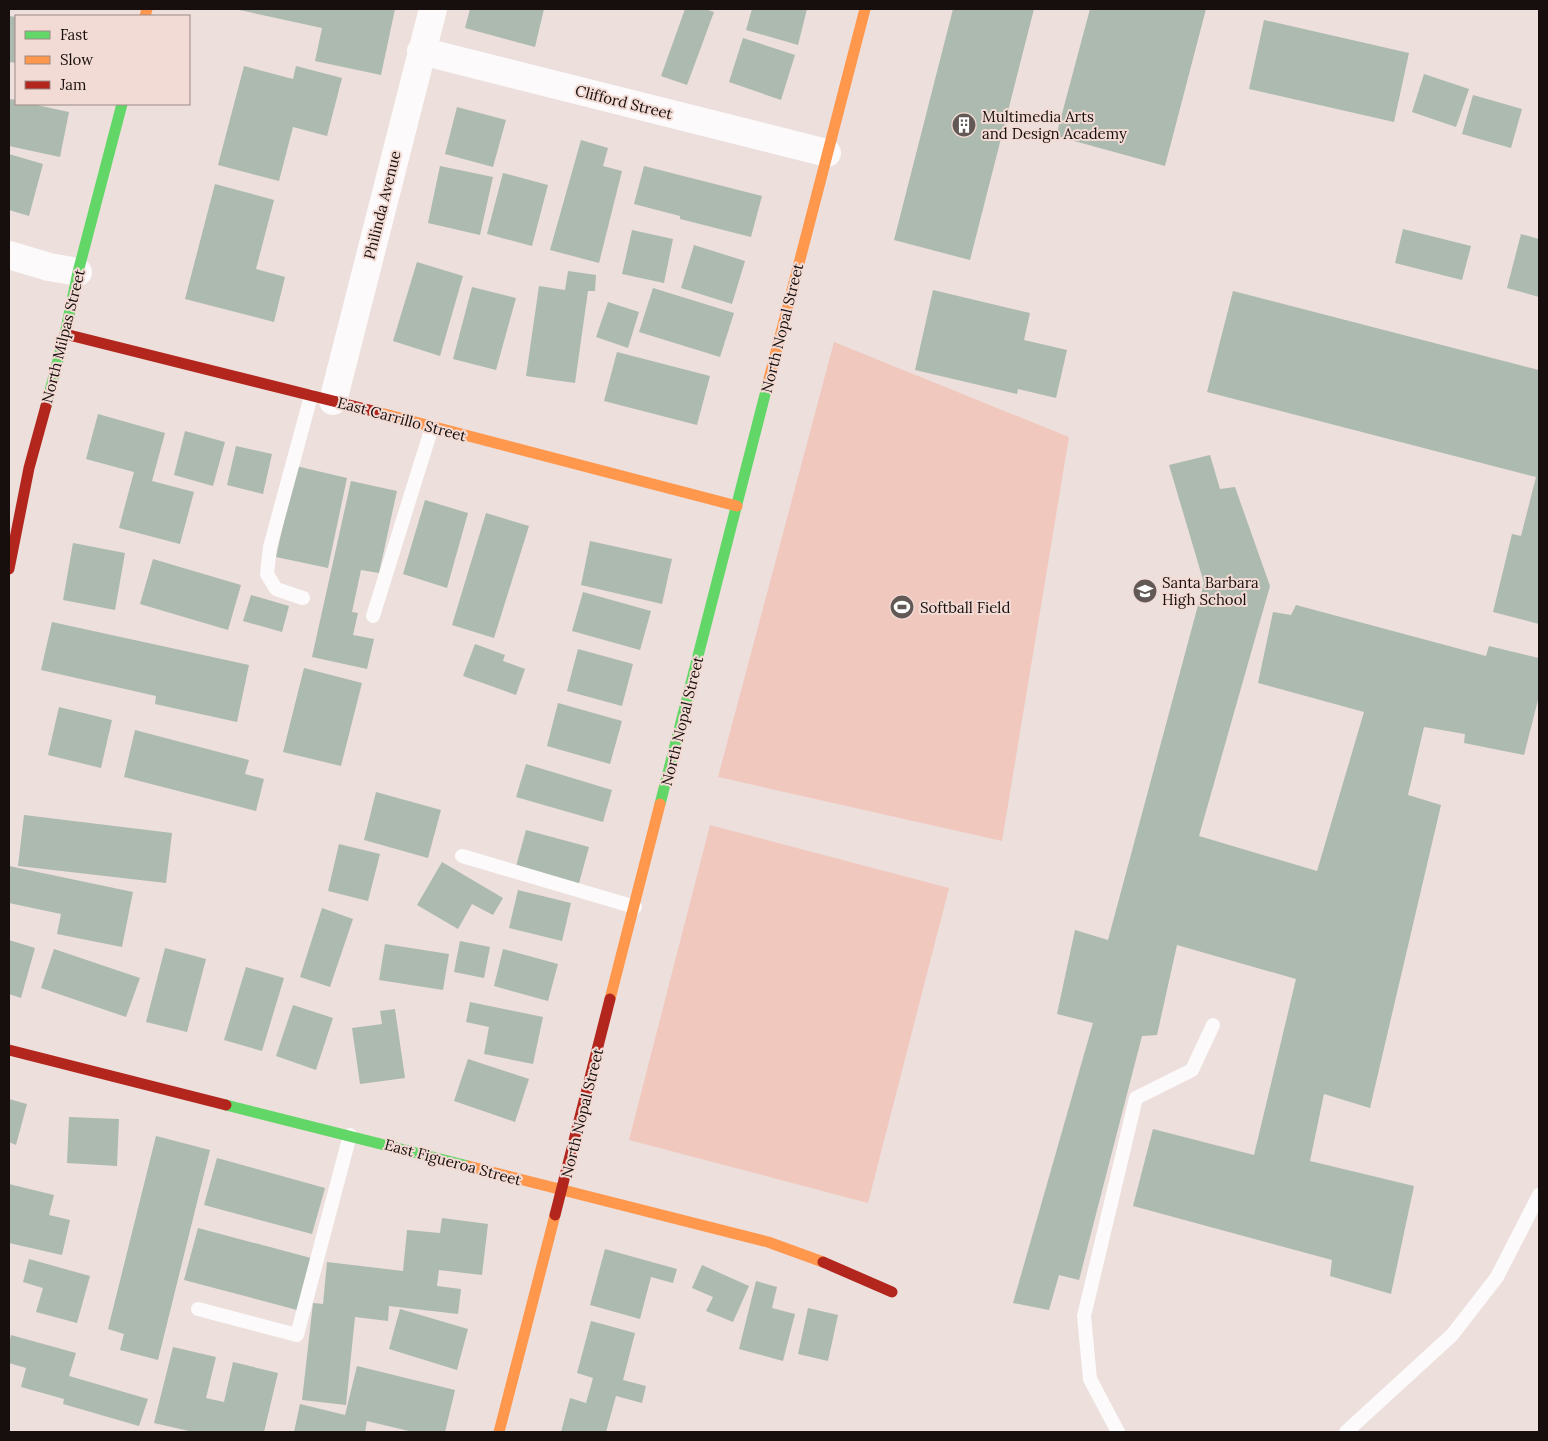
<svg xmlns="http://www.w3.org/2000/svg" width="1548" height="1441" viewBox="0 0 1548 1441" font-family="Lora,serif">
<rect width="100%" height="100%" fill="#ecdfdc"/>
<!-- green -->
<path fill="#f1c8be" d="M 834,342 L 1069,437 L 1002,841 L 718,777 Z
M 710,825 L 949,888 L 868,1203 L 629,1140 Z"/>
<!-- building -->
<path fill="#adbaaf" d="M 235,9 L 395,9 L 381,75 L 315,61 L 322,28 Z
M 470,9 L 544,9 L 535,47 L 465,28 Z
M 685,9 L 705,9 L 714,12 L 687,85 L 661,76 Z
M 752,9 L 807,9 L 798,45 L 746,30 Z
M 953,9 L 1034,9 L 970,260 L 894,240 Z
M 1090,9 L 1206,9 L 1165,166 L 1056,136 Z
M 9,16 L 16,17 L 16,63 L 9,62 Z
M 1264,20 L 1409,53 L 1394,122 L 1249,89 Z
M 743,38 L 795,55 L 781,100 L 729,82 Z
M 244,66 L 293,79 L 296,66 L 342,78 L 327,136 L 293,127 L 279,181 L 218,165 Z
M 1424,74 L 1469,89 L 1456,127 L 1412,112 Z
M 1473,95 L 1522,109 L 1511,148 L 1462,134 Z
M 9,99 L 16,100 L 16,104 L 32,104 L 69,112 L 60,157 L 9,146 Z
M 457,107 L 506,120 L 493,167 L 445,154 Z
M 581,140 L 608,148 L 603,166 L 622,171 L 599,263 L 550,250 Z
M 9,154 L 43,164 L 29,216 L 9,210 Z
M 440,166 L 493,177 L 480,235 L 428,223 Z
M 644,166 L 762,196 L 751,237 L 680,219 L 680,216 L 634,204 Z
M 503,173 L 548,185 L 532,246 L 487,234 Z
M 215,184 L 274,200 L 256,269 L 285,277 L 274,322 L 185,299 Z
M 1403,229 L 1471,246 L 1462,280 L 1395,263 Z
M 632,230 L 673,239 L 664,283 L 622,274 Z
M 1521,234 L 1539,239 L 1539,297 L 1507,288 Z
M 694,245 L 745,261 L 732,304 L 681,288 Z
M 417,262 L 463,276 L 440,356 L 393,341 Z
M 568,271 L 596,275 L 595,291 L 588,291 L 575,383 L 526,376 L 539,286 L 565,290 Z
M 472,287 L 516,298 L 496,370 L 453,359 Z
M 653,288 L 734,313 L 720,357 L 639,332 Z
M 933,290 L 1030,313 L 1024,340 L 1067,350 L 1056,398 L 1018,389 L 1017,394 L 915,370 Z
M 1233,291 L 1539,370 L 1539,624 L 1493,612 L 1512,534 L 1521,536 L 1536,477 L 1207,392 Z
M 608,302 L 639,312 L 628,348 L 596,337 Z
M 617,352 L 710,376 L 697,425 L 604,401 Z
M 98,414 L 165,433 L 152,481 L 194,492 L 180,544 L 119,528 L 134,472 L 86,459 Z
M 185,431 L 225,442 L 213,486 L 174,475 Z
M 236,446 L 272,454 L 263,494 L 227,485 Z
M 1210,455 L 1220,489 L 1235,487 L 1270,586 L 1199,836 L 1317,871 L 1364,712 L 1258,683 L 1273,612 L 1291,615 L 1296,605 L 1486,656 L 1489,646 L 1539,658 L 1539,696 L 1524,755 L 1464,743 L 1465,734 L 1424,727 L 1408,795 L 1441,805 L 1370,1108 L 1324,1094 L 1310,1161 L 1414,1186 L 1391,1294 L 1330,1276 L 1332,1260 L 1133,1206 L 1153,1129 L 1254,1155 L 1296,979 L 1177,945 L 1157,1035 L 1142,1036 L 1079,1280 L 1059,1275 L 1049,1310 L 1013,1303 L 1093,1023 L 1057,1014 L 1075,930 L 1108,940 L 1204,583 L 1169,465 Z
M 296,466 L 347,478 L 328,568 L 276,557 Z
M 351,481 L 397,491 L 379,573 L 361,570 L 352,612 L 358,613 L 353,635 L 374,639 L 367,669 L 312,657 Z
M 425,500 L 468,513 L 447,588 L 403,574 Z
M 486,513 L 529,526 L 494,638 L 452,625 Z
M 590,541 L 672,559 L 662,604 L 581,585 Z
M 73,543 L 125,553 L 115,610 L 63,600 Z
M 153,559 L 241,585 L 228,630 L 140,604 Z
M 583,592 L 651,611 L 640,650 L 572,631 Z
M 251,595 L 289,606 L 282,632 L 243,621 Z
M 52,622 L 249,665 L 237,722 L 155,704 L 156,696 L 41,670 Z
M 475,644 L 505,655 L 503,661 L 525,669 L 516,695 L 463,676 Z
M 578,649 L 633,664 L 622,706 L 567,691 Z
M 304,668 L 362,683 L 341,766 L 283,752 Z
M 558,703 L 622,721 L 610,764 L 547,746 Z
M 59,707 L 112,720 L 101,768 L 48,755 Z
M 135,730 L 249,760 L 245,774 L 264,779 L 256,811 L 124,777 Z
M 526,764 L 612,790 L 603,822 L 516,797 Z
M 376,792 L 441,810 L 428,858 L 364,840 Z
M 24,815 L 172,833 L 166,883 L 18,866 Z
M 526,830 L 589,847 L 578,887 L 515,870 Z
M 339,844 L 380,854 L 368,901 L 328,891 Z
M 442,862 L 503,898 L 493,915 L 472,904 L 458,929 L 417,905 Z
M 9,866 L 133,892 L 122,947 L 57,934 L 61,914 L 9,903 Z
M 518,890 L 571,903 L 562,941 L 509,928 Z
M 322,908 L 353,919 L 330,987 L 300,977 Z
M 9,940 L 35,948 L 21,998 L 9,994 Z
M 460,941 L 490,947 L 484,978 L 454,972 Z
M 385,944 L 449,954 L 443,990 L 379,980 Z
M 165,948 L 206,959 L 187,1032 L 146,1022 Z
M 54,949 L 140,978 L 126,1017 L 41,988 Z
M 503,949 L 558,964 L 548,1001 L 494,986 Z
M 246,967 L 284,978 L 262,1051 L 224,1040 Z
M 470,1002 L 543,1017 L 533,1064 L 484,1054 L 489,1027 L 466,1022 Z
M 293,1005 L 333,1018 L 316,1070 L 276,1056 Z
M 395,1009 L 405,1078 L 360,1084 L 352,1028 L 382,1024 L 380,1011 Z
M 468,1059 L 529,1079 L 515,1122 L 454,1101 Z
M 9,1099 L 27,1104 L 16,1145 L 9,1142 Z
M 69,1117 L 119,1119 L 117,1166 L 67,1163 Z
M 156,1136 L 210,1150 L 158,1360 L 120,1350 L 124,1334 L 108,1329 Z
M 217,1158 L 325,1188 L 312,1234 L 204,1205 Z
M 9,1184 L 54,1195 L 49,1215 L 70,1220 L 62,1255 L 9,1243 Z
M 442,1218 L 488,1224 L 482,1275 L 439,1270 L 437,1286 L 461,1289 L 458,1314 L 389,1306 L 388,1321 L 355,1317 L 346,1405 L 302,1400 L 313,1303 L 323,1304 L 327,1262 L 403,1271 L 407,1230 L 440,1233 Z
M 198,1228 L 311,1258 L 297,1310 L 184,1280 Z
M 605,1249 L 677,1269 L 673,1283 L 651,1277 L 640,1319 L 590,1305 Z
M 29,1259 L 90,1276 L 77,1323 L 36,1312 L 43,1288 L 23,1282 Z
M 702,1265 L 749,1286 L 733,1322 L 706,1311 L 713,1297 L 692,1288 Z
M 756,1281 L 777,1287 L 772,1308 L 795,1314 L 783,1361 L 739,1349 Z
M 808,1308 L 838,1315 L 828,1361 L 798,1354 Z
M 400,1309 L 468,1329 L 457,1370 L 389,1349 Z
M 591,1321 L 635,1333 L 623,1380 L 646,1386 L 642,1403 L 616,1396 L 606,1432 L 561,1432 L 570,1398 L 586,1403 L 593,1378 L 577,1373 Z
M 11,1335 L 76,1353 L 69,1376 L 148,1399 L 139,1426 L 63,1404 L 64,1399 L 21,1387 L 26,1368 L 9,1363 L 9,1344 Z
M 173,1347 L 216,1357 L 206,1398 L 224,1402 L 233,1362 L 278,1373 L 264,1432 L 193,1432 L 154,1423 Z
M 357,1366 L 455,1390 L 445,1432 L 413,1432 L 367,1421 L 365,1432 L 294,1432 L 300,1404 L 345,1415 Z"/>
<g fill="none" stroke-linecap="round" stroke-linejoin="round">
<!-- lane -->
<path stroke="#fcfafa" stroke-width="14" d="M 303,598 L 276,589 L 267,574 L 270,547 L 311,396
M 373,616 L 432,427
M 462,856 L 635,907
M 198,1309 L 297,1335 L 350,1135
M 1118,1432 L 1090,1379 L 1084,1316 L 1136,1098 L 1192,1070 L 1213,1025
M 1346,1432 L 1452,1335 L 1497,1277 L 1539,1195"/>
<!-- street -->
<path stroke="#fcfafa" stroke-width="28" d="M 421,51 L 827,153
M 9,255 L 49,267 L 78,272
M 333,401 L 433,9"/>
<!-- fast -->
<path stroke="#63d668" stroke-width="11" d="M 46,406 L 65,334 L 78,272 L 122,104
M 660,804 L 769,379
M 226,1105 L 468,1166"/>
<!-- slow -->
<path stroke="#ff974d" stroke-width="11" d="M 145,16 L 147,9
M 769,379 L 865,9
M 377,412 L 737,506
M 610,999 L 660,804
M 468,1166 L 768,1242 L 823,1262
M 499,1432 L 555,1215"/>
<!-- jam -->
<path stroke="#b3261e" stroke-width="11" d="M 65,334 L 377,412
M 9,569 L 29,468 L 46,406
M 9,1050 L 226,1105
M 555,1215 L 610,999
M 823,1262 L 892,1292"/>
</g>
<!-- icons -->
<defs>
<symbol id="building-disc" viewBox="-11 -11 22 22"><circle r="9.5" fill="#625855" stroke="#f3dbd5"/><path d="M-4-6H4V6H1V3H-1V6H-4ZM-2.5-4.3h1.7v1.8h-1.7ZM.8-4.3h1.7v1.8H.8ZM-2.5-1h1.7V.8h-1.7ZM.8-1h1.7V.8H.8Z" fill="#fff"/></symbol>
<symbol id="school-disc" viewBox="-11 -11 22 22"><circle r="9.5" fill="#625855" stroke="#f3dbd5"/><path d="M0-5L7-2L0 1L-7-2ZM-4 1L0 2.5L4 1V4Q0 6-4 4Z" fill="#fff"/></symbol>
<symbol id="stadium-disc" viewBox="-11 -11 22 22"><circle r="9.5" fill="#625855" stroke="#f3dbd5"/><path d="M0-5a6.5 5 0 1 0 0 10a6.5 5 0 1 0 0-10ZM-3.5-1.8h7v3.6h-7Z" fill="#fff"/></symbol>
</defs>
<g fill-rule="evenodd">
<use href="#building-disc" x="950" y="111" width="28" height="28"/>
<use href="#school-disc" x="1131" y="577" width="28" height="28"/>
<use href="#stadium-disc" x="888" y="593" width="28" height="28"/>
</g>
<g text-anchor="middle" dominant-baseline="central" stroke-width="4" stroke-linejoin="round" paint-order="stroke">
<!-- street labels -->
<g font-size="15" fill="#170f0d" stroke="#f3dbd5">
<text transform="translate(624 102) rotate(14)">Clifford Street</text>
<text transform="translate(382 205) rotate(-76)">Philinda Avenue</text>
<text transform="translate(782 328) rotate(-76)">North Nopal Street</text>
<text transform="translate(63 336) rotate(-76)">North Milpas Street</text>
<text transform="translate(402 419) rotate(15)">East Carrillo Street</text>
<text transform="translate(682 721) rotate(-76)">North Nopal Street</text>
<text transform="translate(582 1113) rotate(-76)">North Nopal Street</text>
<text transform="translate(453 1162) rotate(15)">East Figueroa Street</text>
</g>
<!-- poi labels -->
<g font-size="15" fill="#170f0d" stroke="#f3dbd5" text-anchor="start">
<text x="982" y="116">Multimedia Arts<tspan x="982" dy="17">and Design Academy</tspan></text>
<text x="1162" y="582">Santa Barbara<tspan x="1162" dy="17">High School</tspan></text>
<text x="920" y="607">Softball Field</text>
</g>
</g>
<!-- border -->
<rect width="1548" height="1441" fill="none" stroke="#170f0d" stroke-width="20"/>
<!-- legend -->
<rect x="15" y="15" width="175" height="90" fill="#f3dbd5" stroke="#9b8985"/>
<rect x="25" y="31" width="25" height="8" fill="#63d668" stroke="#9b8985"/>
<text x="60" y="40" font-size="15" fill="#170f0d">Fast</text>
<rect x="25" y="56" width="25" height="8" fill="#ff974d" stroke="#9b8985"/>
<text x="60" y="65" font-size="15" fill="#170f0d">Slow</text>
<rect x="25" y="81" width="25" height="8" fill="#b3261e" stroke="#9b8985"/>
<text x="60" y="90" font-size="15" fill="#170f0d">Jam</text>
</svg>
